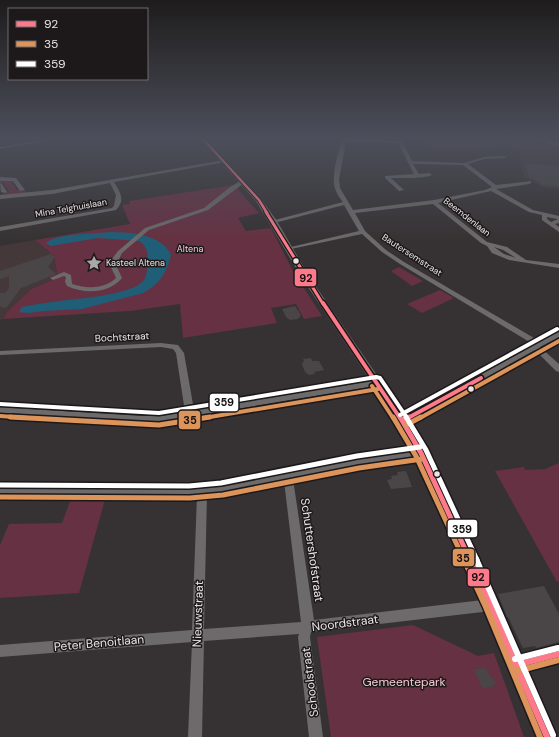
<svg xmlns="http://www.w3.org/2000/svg" width="559" height="737" viewBox="0 0 559 737" font-family="'DM Sans',sans-serif">
<rect width="100%" height="100%" fill="#363233"/>
<!-- built -->
<path fill="#44383a" d="M 427,139 L 521,139 L 559,146 L 559,189 L 544,188 L 524,177 L 518,149 L 504,148 L 428,150 L 425,146 Z
M 35,240 L 54,256 L 57,274 L 50,278 L 52,280 L 31,289 L 7,312 L 3,319 L 0,320 L 0,246 Z"/>
<!-- green -->
<path fill="#663142" d="M 0,180 L 13,181 L 12,182 L 17,190 L 24,190 L 27,193 L 1,195 L 9,191 L 3,183 L 0,183 Z
M 234,185 L 259,213 L 238,218 L 246,231 L 271,228 L 293,271 L 322,316 L 304,319 L 296,304 L 271,308 L 277,323 L 183,338 L 180,304 L 130,311 L 3,319 L 7,312 L 31,289 L 52,280 L 49,277 L 57,274 L 54,256 L 35,240 L 130,224 L 122,205 L 130,204 L 129,201 Z
M 399,267 L 423,281 L 412,286 L 391,271 Z
M 440,290 L 454,298 L 422,313 L 407,304 Z
M 559,463 L 559,581 L 557,582 L 495,471 L 524,467 L 525,470 L 547,469 L 547,468 Z
M 72,496 L 106,496 L 79,593 L 0,598 L 0,545 L 9,524 L 62,523 Z
M 413,625 L 478,656 L 494,653 L 524,737 L 331,737 L 317,637 Z"/>
<!-- water -->
<path fill="#205e77" d="M 109,232 C 129,232 162,234 171,255 C 167,272 159,285 143,293 L 82,309 L 44,311 L 29,313 L 19,312 L 22,307 C 32,305 42,303 52,302 C 70,299 133,296 144,280 C 147,275 148,266 148,260 C 148,252 146,245 139,241 L 98,238 L 51,246 L 46,243 C 57,233 94,234 109,232 Z"/>
<!-- building -->
<path fill="#4a4647" d="M 525,163 L 559,166 L 559,187 L 543,185 L 533,178 L 529,178 Z
M 51,254 L 55,257 L 48,267 L 56,274 L 21,288 L 6,308 L 0,307 L 0,293 L 5,293 L 9,288 L 9,276 L 0,279 L 0,271 Z
M 295,306 L 301,315 L 298,319 L 290,320 L 286,317 L 282,309 Z
M 311,358 L 312,361 L 319,361 L 324,370 L 314,372 L 315,374 L 309,375 L 305,372 L 302,364 L 304,361 L 303,359 Z
M 406,471 L 412,487 L 391,489 L 387,480 L 392,479 L 391,476 L 398,475 L 397,472 Z
M 544,586 L 559,614 L 559,642 L 536,648 L 535,646 L 523,648 L 508,617 L 507,617 L 498,594 Z
M 485,668 L 496,683 L 492,687 L 482,688 L 474,669 Z"/>
<g fill="none" stroke-linecap="round" stroke-linejoin="round">
<!-- minor -->
<path fill="#6c6a6a" fill-rule="evenodd" d="M 46,139 L 58,139 L 0,149 L 0,147 Z
M 343,139 L 402,141 L 412,161 L 464,163 L 484,157 L 504,156 L 506,157 L 506,158 L 484,159 L 468,164 L 496,185 L 531,181 L 531,183 L 529,184 L 496,189 L 533,210 L 559,216 L 559,223 L 555,224 L 559,227 L 559,232 L 542,220 L 542,215 L 529,212 L 491,191 L 438,203 L 487,242 L 507,247 L 526,260 L 559,264 L 559,268 L 509,260 L 492,253 L 487,246 L 481,243 L 433,204 L 355,213 L 365,231 L 386,250 L 404,262 L 539,341 L 559,332 L 559,337 L 540,347 L 559,364 L 559,372 L 556,371 L 535,350 L 406,422 L 400,422 L 399,420 L 400,418 L 533,344 L 400,264 L 382,252 L 362,234 L 291,249 L 291,247 L 359,231 L 344,205 L 278,222 L 275,220 L 343,202 C 340,198 336,193 335,188 C 331,177 338,150 343,139 ZM 346,142 L 398,143 L 414,174 L 385,176 L 385,178 L 399,191 L 404,190 L 391,178 C 402,178 423,179 432,175 L 429,173 L 419,174 L 413,164 L 463,165 L 492,187 L 485,190 L 434,200 L 353,210 L 340,188 L 339,179 ZM 547,217 L 557,219 L 558,219 L 551,222 L 547,219 ZM 494,247 L 503,250 L 516,258 L 504,254 Z
M 224,160 L 226,161 L 226,162 L 114,182 C 120,192 126,200 116,210 L 0,231 L 0,227 L 112,208 L 114,206 L 116,195 L 110,183 L 52,194 L 0,199 L 0,195 L 52,190 Z
M 0,177 L 16,178 L 25,190 L 20,191 L 13,181 L 0,181 Z
M 242,180 L 244,181 L 244,183 L 208,210 L 149,230 L 122,253 L 116,265 L 122,278 C 109,294 84,294 67,286 L 65,282 L 66,277 L 64,276 L 53,280 L 50,278 L 64,272 L 71,275 L 72,284 C 86,289 105,289 116,278 L 110,265 L 112,259 L 118,251 L 145,228 L 204,208 L 230,187 Z
M 0,183 L 2,184 L 7,192 L 6,193 L 1,192 Z
M 161,343 L 178,345 L 184,353 L 194,410 L 377,380 L 381,383 L 377,386 L 159,422 L 0,413 L 0,407 L 142,416 L 159,416 L 185,412 L 176,353 L 173,349 L 161,347 L 0,355 L 0,351 Z
M 421,449 L 424,450 L 426,453 L 424,456 L 421,457 L 358,466 L 293,479 L 314,620 L 491,599 L 495,601 L 497,605 L 495,609 L 491,611 L 311,632 L 310,637 L 323,737 L 309,737 L 298,637 L 299,634 L 204,641 L 202,737 L 188,737 L 192,642 L 0,657 L 0,645 L 192,630 L 197,495 L 0,495 L 0,487 L 189,488 L 222,485 L 358,458 ZM 284,481 L 301,622 L 204,629 L 207,494 L 222,493 Z
M 559,648 L 559,660 L 516,671 L 512,669 L 510,665 L 512,661 L 516,659 Z"/>
<!-- tertiary -->
<path fill="#6c6a6a" fill-rule="evenodd" d="M 200,139 L 206,139 L 261,199 L 277,221 L 310,278 L 412,426 L 427,453 L 496,600 L 556,737 L 538,737 L 485,607 L 415,453 L 404,431 L 302,278 L 256,201 Z"/>
<!-- primary -->
<path fill="#6d6a6b" fill-rule="evenodd" d="M 531,139 L 546,139 L 559,142 L 559,146 Z"/>
<defs>
<path id="bus-1-far4" d="M 203,139 L 259,200 L 267,213"/>
<path id="bus-1-far3" d="M 266,212 L 323,304"/>
<path id="bus-1-far2" d="M 323,303 L 400,418
M 408,418 L 481,378"/>
<path id="bus-1-far1" d="M 400,417 L 421,453 L 470,560
M 403,420 L 409,417"/>
<path id="bus-1" d="M 470,559 L 547,737
M 516,665 L 559,654"/>
<path id="bus-2-far2" d="M 372,386 L 393,418
M 0,416 L 27,418
M 204,418 L 378,389
M 420,418 L 559,341"/>
<path id="bus-2-far1" d="M 10,417 L 159,425 L 210,417
M 393,417 L 416,456 L 464,560
M 406,425 L 421,417
M 0,497 L 190,498 L 223,495 L 359,468 L 422,459"/>
<path id="bus-2" d="M 464,559 L 486,607 L 540,737
M 517,671 L 559,660"/>
<path id="bus-3-far2" d="M 0,404 L 159,413 L 376,377 L 380,378 L 407,418
M 400,415 L 557,329"/>
<path id="bus-3-far1" d="M 406,417 L 426,450 L 477,560
M 0,485 L 189,486 L 221,483 L 357,456 L 420,447"/>
<path id="bus-3" d="M 476,559 L 553,735
M 515,659 L 558,648"/>
</defs>
<!-- bus-1-far4 casing -->
<use href="#bus-1-far4" stroke="#1d191a" stroke-width="4.5"/>
<!-- bus-1-far3 casing -->
<use href="#bus-1-far3" stroke="#1d191a" stroke-width="5.5"/>
<!-- bus-1-far2 casing -->
<use href="#bus-1-far2" stroke="#1d191a" stroke-width="7"/>
<!-- bus-1-far1 casing -->
<use href="#bus-1-far1" stroke="#1d191a" stroke-width="8"/>
<!-- bus-1 casing -->
<use href="#bus-1" stroke="#1d191a" stroke-width="9"/>
<!-- bus-2-far2 casing -->
<use href="#bus-2-far2" stroke="#1d191a" stroke-width="7"/>
<!-- bus-2-far1 casing -->
<use href="#bus-2-far1" stroke="#1d191a" stroke-width="8"/>
<!-- bus-2 casing -->
<use href="#bus-2" stroke="#1d191a" stroke-width="9"/>
<!-- bus-3-far2 casing -->
<use href="#bus-3-far2" stroke="#1d191a" stroke-width="7"/>
<!-- bus-3-far1 casing -->
<use href="#bus-3-far1" stroke="#1d191a" stroke-width="8"/>
<!-- bus-3 casing -->
<use href="#bus-3" stroke="#1d191a" stroke-width="9"/>
<!-- bus-1-far4 -->
<use href="#bus-1-far4" stroke="#fe7a8a" stroke-width="2.5"/>
<!-- bus-1-far3 -->
<use href="#bus-1-far3" stroke="#fe7a8a" stroke-width="3"/>
<!-- bus-1-far2 -->
<use href="#bus-1-far2" stroke="#fe7a8a" stroke-width="4"/>
<!-- bus-1-far1 -->
<use href="#bus-1-far1" stroke="#fe7a8a" stroke-width="5"/>
<!-- bus-1 -->
<use href="#bus-1" stroke="#fe7a8a" stroke-width="6"/>
<!-- bus-2-far2 -->
<use href="#bus-2-far2" stroke="#dc945b" stroke-width="4"/>
<!-- bus-2-far1 -->
<use href="#bus-2-far1" stroke="#dc945b" stroke-width="5"/>
<!-- bus-2 -->
<use href="#bus-2" stroke="#dc945b" stroke-width="6"/>
<!-- bus-3-far2 -->
<use href="#bus-3-far2" stroke="#fff" stroke-width="4"/>
<!-- bus-3-far1 -->
<use href="#bus-3-far1" stroke="#fff" stroke-width="5"/>
<!-- bus-3 -->
<use href="#bus-3" stroke="#fff" stroke-width="6"/>
</g>
<!-- sky -->
<linearGradient id="sky" x2="0" y2="1"><stop stop-color="#1e1c1c"/><stop offset="0.57" stop-color="#4c4f5b"/><stop offset="1" stop-color="#4c4f5b" stop-opacity="0"/></linearGradient>
<rect width="559" height="242" fill="url(#sky)"/>
<!-- icons -->
<defs>
<symbol id="sight-bare" viewBox="-9 -9 18 18"><path d="M0-6L1.8-2.2L6-1.7L2.9 1.2L3.7 5.4L0 3.3L-3.7 5.4L-2.9 1.2L-6-1.7L-1.8-2.2Z" fill="#aba6a7" stroke="#1d191a" stroke-width="2.5" paint-order="stroke"/></symbol>
</defs>
<g fill-rule="evenodd">
<use href="#sight-bare" x="83" y="252" width="22" height="22"/>
</g>
<!-- markers -->
<g fill="#eae4e5" stroke="#1d191a" stroke-width="1.5">
<circle cx="296" cy="261" r="3.5"/>
<circle cx="471" cy="389" r="3.5"/>
<circle cx="437" cy="474" r="3.5"/>
</g>
<g text-anchor="middle" dominant-baseline="central" stroke-width="3" stroke-linejoin="round" paint-order="stroke">
<!-- far-street labels -->
<g font-size="9" fill="#eae4e5" stroke="#1d191a">
<text transform="translate(71 208) rotate(-10)">Mina Telghuislaan</text>
<text transform="translate(467 217) rotate(38)">Beemdenlaan</text>
<text transform="translate(412 255) rotate(33)">Bautersemstraat</text>
</g>
<!-- far-park labels -->
<g font-size="9" fill="#f6cad4" stroke="#1d191a">
<text x="190" y="249">Altena</text>
</g>
<!-- far-poi labels -->
<g font-size="9" fill="#eae4e5" stroke="#1d191a" text-anchor="start">
<text x="106" y="263">Kasteel Altena</text>
</g>
<!-- street labels -->
<g font-size="10" fill="#eae4e5" stroke="#1d191a">
<text transform="translate(122 337) rotate(-3)">Bochtstraat</text>
</g>
<!-- near-street labels -->
<g font-size="12" fill="#eae4e5" stroke="#1d191a">
<text transform="translate(312 550) rotate(82)">Schuttershofstraat</text>
<text transform="translate(198 614) rotate(-88)">Nieuwstraat</text>
<text transform="translate(345 623) rotate(-7)">Noordstraat</text>
<text transform="translate(99 643) rotate(-5)">Peter Benoitlaan</text>
<text transform="translate(310 682) rotate(-97)">Schoolstraat</text>
</g>
<!-- near-park labels -->
<g font-size="12" fill="#f6cad4" stroke="#1d191a">
<text x="404" y="682">Gemeentepark</text>
</g>
</g>
<g stroke="#1d191a" stroke-width="1.5">
<rect x="294" y="268" width="23" height="19" rx="4" fill="#fe7a8a"/>
<rect x="209" y="393" width="30" height="19" rx="4" fill="#fff"/>
<rect x="178" y="410" width="23" height="20" rx="4" fill="#dc945b"/>
<rect x="447" y="519" width="31" height="19" rx="4" fill="#fff"/>
<rect x="452" y="548" width="23" height="19" rx="4" fill="#dc945b"/>
<rect x="467" y="568" width="23" height="19" rx="4" fill="#fe7a8a"/>
</g>
<g font-size="11" text-anchor="middle" font-weight="bold" fill="#111">
<text x="306" y="282">92</text>
<text x="224" y="406">359</text>
<text x="190" y="424">35</text>
<text x="462" y="533">359</text>
<text x="463" y="562">35</text>
<text x="478" y="581">92</text>
</g>
<!-- legend -->
<rect x="8" y="8" width="140" height="72" fill="#1d191a" stroke="#6f6a6b"/>
<rect x="16" y="21" width="20" height="6" fill="#fe7a8a" stroke="#6f6a6b"/>
<text x="44" y="28" font-size="12" fill="#eae4e5">92</text>
<rect x="16" y="41" width="20" height="6" fill="#dc945b" stroke="#6f6a6b"/>
<text x="44" y="48" font-size="12" fill="#eae4e5">35</text>
<rect x="16" y="61" width="20" height="6" fill="#ffffff" stroke="#6f6a6b"/>
<text x="44" y="68" font-size="12" fill="#eae4e5">359</text>
</svg>
